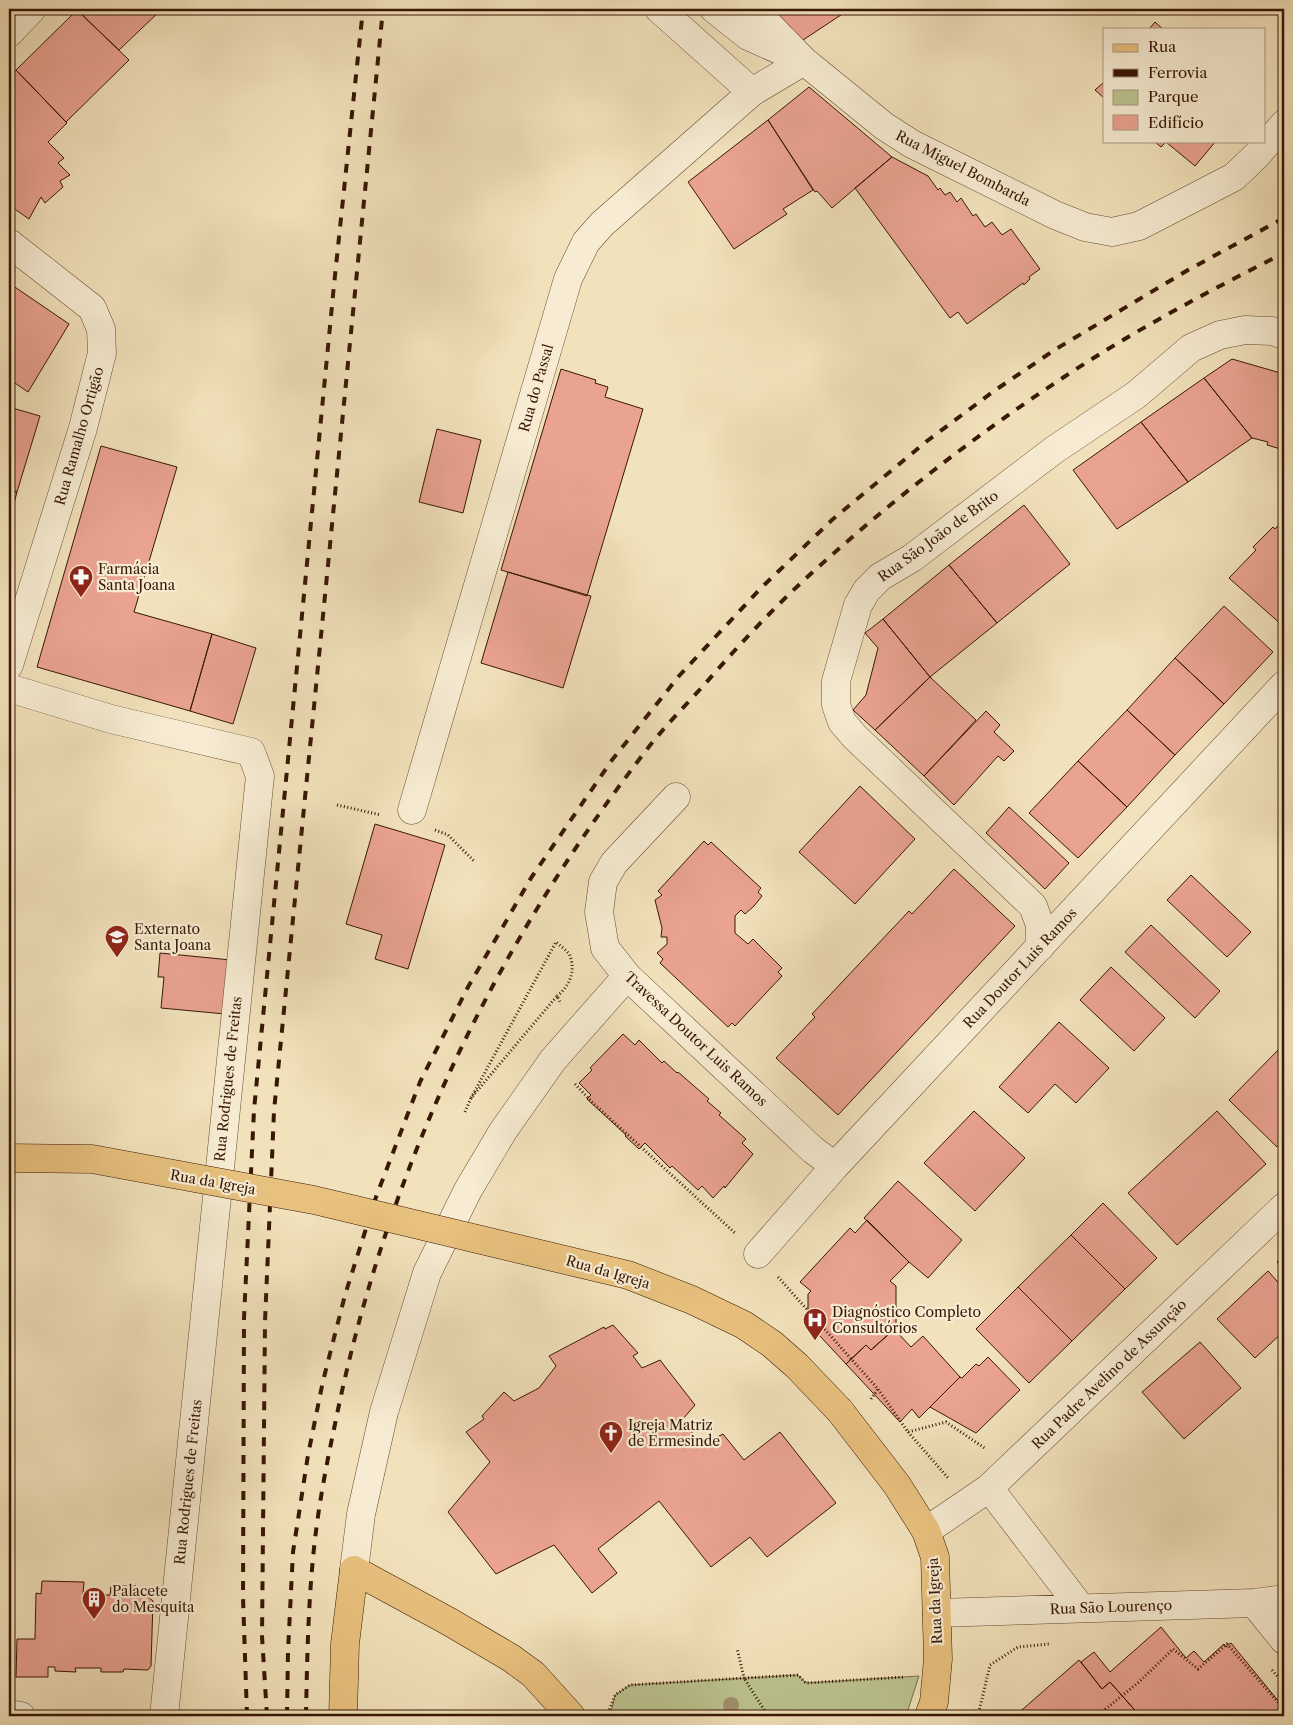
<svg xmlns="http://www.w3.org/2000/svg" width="1293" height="1725" viewBox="0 0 1293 1725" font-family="'Libre Caslon Text',serif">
<rect width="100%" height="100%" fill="#f2e2bb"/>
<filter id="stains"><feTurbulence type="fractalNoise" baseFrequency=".004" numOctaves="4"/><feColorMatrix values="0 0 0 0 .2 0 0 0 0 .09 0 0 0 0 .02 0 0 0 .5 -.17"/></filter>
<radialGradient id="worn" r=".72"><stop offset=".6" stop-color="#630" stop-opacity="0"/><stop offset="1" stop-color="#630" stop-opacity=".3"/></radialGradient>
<!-- green -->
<path fill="#bcc38f" stroke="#7a6d4a" d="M 798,1675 L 806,1683 L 919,1676 L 906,1716 L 610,1716 L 615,1695 L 630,1685 Z"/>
<!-- building -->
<path fill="#eaa391" stroke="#381705" d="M 76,9 L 162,9 L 119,50 Z
M 766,9 L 850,9 L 803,40 Z
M 77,10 L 129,60 L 66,122 L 16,70 Z
M 1155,22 L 1163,29 L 1149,29 Z
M 16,70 L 67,123 L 48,142 L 64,158 L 58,163 L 70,175 L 60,181 L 63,187 L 45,203 L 41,197 L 29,219 L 9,205 L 9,77 Z
M 1104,82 L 1104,98 L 1095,90 Z
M 809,87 L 892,157 L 832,208 L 817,191 L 815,192 L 768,120 Z
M 768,120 L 813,190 L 783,209 L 787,214 L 734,249 L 688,182 Z
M 1154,141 L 1216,141 L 1195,166 L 1166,142 L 1161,147 Z
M 892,157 L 928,176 L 938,190 L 940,188 L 945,195 L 950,192 L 957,202 L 961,198 L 973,216 L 976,214 L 985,227 L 992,222 L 1002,235 L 1011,229 L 1040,269 L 1029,277 L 1030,279 L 1024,285 L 1023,283 L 967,324 L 958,312 L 950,318 L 855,188 Z
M 9,283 L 69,324 L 28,392 L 9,379 Z
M 1232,359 L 1284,374 L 1284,450 L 1267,445 L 1268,442 L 1252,438 L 1204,378 Z
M 561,369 L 596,380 L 595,383 L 608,387 L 605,397 L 643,409 L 587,596 L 501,570 Z
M 1204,378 L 1252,438 L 1188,482 L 1141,422 Z
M 9,407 L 40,416 L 17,492 L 9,490 Z
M 1141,422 L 1188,482 L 1117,529 L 1073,470 Z
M 437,429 L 481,440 L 463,513 L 419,502 Z
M 101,446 L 177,467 L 134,612 L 212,634 L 190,711 L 37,667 Z
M 9,490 L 17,492 L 9,523 Z
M 1024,505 L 1070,564 L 997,623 L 949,565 Z
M 1284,519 L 1284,625 L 1283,626 L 1229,578 L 1256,550 L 1253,547 L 1273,527 L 1275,529 Z
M 949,565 L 997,623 L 930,677 L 883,619 Z
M 508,572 L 591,596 L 563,688 L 481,663 Z
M 1224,606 L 1273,652 L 1224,704 L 1175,658 Z
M 883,619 L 930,677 L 875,730 L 853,710 L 866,695 L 878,648 L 865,633 Z
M 212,634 L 256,648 L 233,724 L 190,711 Z
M 1175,658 L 1224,704 L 1175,755 L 1127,710 Z
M 930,677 L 976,720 L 924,776 L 875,730 Z
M 1127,710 L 1175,755 L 1127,807 L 1078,761 Z
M 986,711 L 1000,725 L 994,732 L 1014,751 L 1004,761 L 998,756 L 954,805 L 924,776 Z
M 1078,761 L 1127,807 L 1078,858 L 1029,813 Z
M 860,786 L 915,839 L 855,904 L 799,852 Z
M 1009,807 L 1069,863 L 1045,889 L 986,833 Z
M 375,824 L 445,845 L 408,969 L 375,959 L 382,935 L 346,924 Z
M 704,841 L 708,845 L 711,842 L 761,888 L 758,892 L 762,896 L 754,906 L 745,914 L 741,910 L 735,916 L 735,933 L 748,944 L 753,939 L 782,968 L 778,972 L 782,976 L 735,1026 L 732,1023 L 728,1027 L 660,963 L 663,959 L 657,953 L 667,944 L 667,937 L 661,937 L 662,928 L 655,900 L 662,895 L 658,891 Z
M 954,869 L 1015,926 L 838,1115 L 776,1058 L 815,1017 L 812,1014 L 909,911 L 912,914 Z
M 1191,875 L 1251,932 L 1227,957 L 1167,900 Z
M 1151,925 L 1220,991 L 1195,1018 L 1125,952 Z
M 160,953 L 231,960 L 225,1014 L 161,1008 L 164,977 L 158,977 Z
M 1111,967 L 1165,1018 L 1134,1051 L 1080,1000 Z
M 1059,1022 L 1109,1068 L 1076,1103 L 1055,1084 L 1028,1113 L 999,1087 Z
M 623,1034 L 635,1045 L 639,1040 L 662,1063 L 664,1061 L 677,1073 L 678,1072 L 709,1099 L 707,1101 L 721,1113 L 719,1115 L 746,1139 L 742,1143 L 753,1154 L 725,1188 L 724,1186 L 713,1198 L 702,1186 L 698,1190 L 672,1166 L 670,1168 L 645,1143 L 639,1149 L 625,1136 L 626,1135 L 587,1099 L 591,1095 L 579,1083 L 592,1070 L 590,1068 Z
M 1284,1044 L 1284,1140 L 1277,1147 L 1229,1100 Z
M 974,1111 L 1025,1158 L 975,1211 L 924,1163 Z
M 1217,1111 L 1266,1164 L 1177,1245 L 1128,1193 Z
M 898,1181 L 962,1240 L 928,1278 L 909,1262 L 864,1218 Z
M 1103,1203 L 1157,1258 L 1125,1289 L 1071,1235 Z
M 867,1220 L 909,1262 L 890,1281 L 896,1286 L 896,1328 L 871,1350 L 866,1345 L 846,1364 L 805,1320 L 810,1316 L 808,1313 L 808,1294 L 811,1291 L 800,1282 L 850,1228 L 855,1233 Z
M 1071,1235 L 1125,1289 L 1072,1341 L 1018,1287 Z
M 1284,1255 L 1284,1270 L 1277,1262 Z
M 1268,1271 L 1284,1289 L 1284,1331 L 1255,1358 L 1217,1319 Z
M 1018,1287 L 1072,1341 L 1029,1383 L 976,1329 Z
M 613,1325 L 638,1353 L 633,1356 L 642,1368 L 660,1360 L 695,1405 L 682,1420 L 695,1436 L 691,1441 L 696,1448 L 723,1434 L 744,1460 L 780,1432 L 836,1503 L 767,1557 L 750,1537 L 711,1567 L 659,1501 L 598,1549 L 617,1573 L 592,1593 L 554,1545 L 496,1574 L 448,1512 L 490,1462 L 466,1432 L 484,1419 L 482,1416 L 504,1392 L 514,1401 L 539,1388 L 556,1366 L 549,1356 L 604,1327 L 605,1329 Z
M 894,1329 L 911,1347 L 923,1336 L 960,1377 L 919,1418 L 912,1409 L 900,1422 L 846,1364 L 866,1345 L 871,1350 Z
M 1200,1342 L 1241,1388 L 1184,1439 L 1142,1392 Z
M 988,1357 L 1020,1390 L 976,1433 L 930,1407 L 960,1377 L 962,1378 L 976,1364 L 979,1366 Z
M 42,1581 L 84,1582 L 83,1595 L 110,1595 L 111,1586 L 136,1586 L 136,1596 L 147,1596 L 153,1601 L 151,1666 L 148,1670 L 124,1669 L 123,1672 L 101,1672 L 101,1668 L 75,1668 L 76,1672 L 55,1671 L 55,1667 L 48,1667 L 48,1677 L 16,1677 L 17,1639 L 35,1639 L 36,1593 L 41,1594 Z
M 1161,1627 L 1186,1658 L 1194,1651 L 1204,1662 L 1224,1644 L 1226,1647 L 1231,1643 L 1284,1708 L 1284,1716 L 1140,1716 L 1110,1682 L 1102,1689 L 1081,1662 L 1094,1652 L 1110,1672 Z
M 1079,1660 L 1102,1689 L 1110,1682 L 1140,1716 L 1015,1716 Z"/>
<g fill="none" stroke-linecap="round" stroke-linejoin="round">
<defs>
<path id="minor" d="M 659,9 L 752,92
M 714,9 L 748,36 L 804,61 L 884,126 L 912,144 L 1055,215 L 1085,227 L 1112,232 L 1139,226 L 1234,177 L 1256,156 L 1284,124
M 9,33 L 32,9
M 9,243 L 92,308 L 101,329 L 102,353 L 83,428 L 9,665
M 9,688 L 111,719 L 251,752 L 260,776 L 164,1716
M 676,797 L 614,863 L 603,882 L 599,912 L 605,948 L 627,976 L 813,1150 L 835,1166
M 412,810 L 568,279 L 586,242 L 602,224 L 752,92 L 804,61 L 753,9
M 1040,947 L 1040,925 L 1033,906 L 855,737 L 842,722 L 836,705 L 836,681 L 858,605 L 867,590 L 880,577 L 912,558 L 1054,450 L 1136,395 L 1191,348 L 1220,335 L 1245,330 L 1272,331 L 1284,335
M 758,1254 L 835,1166 L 1284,685
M 989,1488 L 1081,1608
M 926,1531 L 989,1488 L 1284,1207
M 354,1570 L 361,1514 L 384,1412 L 427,1273 L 468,1190 L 503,1131 L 553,1060 L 627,976
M 1254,1603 L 1284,1640
M 937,1613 L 1254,1603 L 1284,1599
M 9,1714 L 21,1716"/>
<path id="major" d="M 840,1411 L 897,1485 L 926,1531 L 935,1557 L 938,1659 L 934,1702 L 929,1716
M 343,1716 L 345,1644 L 354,1570 L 448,1621 L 511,1658 L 533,1674 L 571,1716"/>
</defs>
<!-- minor casing -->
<use href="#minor" stroke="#664a32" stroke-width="29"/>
<!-- major casing -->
<use href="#major" stroke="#381705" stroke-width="29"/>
<!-- path -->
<path stroke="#381705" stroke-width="3" stroke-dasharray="1 2.5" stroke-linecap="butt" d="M 337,805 L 381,815
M 435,830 L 448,835 L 475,862
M 557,996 C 569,987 576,971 570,956 C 568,951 560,946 556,942 L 471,1098 L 557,996 L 561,1004
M 575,1084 L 593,1103 L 735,1233
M 465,1112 L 471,1098
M 778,1277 L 878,1389 L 908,1432 L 946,1422 L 986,1449
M 871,1399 L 878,1389
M 908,1432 L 949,1479
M 1272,1670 L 1284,1684
M 607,1716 L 615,1695 L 630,1685 L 744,1678 L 737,1648
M 768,1716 L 744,1678 L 798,1675 L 806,1683 L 905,1677
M 978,1716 L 990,1665 L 1018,1647 L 1049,1644
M 1097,1716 L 1139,1682 L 1173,1649 L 1198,1669 L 1227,1644 L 1284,1709"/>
<!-- minor -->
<use href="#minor" stroke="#f7ecd3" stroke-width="28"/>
<!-- major -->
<use href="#major" stroke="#e9c17e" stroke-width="28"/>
<!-- rail -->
<path stroke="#381705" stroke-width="4" stroke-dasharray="9 9" stroke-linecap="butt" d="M 247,1716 L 243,1597 L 244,1318 L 254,1110 L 334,285 L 363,9
M 267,1716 L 262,1636 L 265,1322 L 274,1111 L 383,9
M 287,1716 L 288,1651 L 293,1552 L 308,1455 L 323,1381 L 345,1295 L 376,1197 L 420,1082 L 468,987 L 531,878 L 612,760 L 679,676 L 761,588 L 833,519 L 927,441 L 994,391 L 1056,349 L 1188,270 L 1284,218
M 306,1716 C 307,1663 308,1610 313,1558 C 317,1515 325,1471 334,1429 C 384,1177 491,950 648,748 C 665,726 685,706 704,685 C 738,646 775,606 814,571 C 892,500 976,435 1064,377 C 1135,330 1209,291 1284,253"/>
<defs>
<path id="major-bridge" d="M 9,1158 L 92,1159 L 314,1200 L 628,1275 L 692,1300 L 744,1325 L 772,1344 L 797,1366 L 840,1411"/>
</defs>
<!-- major-bridge casing -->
<use href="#major-bridge" stroke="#381705" stroke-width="29" stroke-linecap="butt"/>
<!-- major-bridge -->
<use href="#major-bridge" stroke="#e9c17e" stroke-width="28"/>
</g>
<!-- trees -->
<circle fill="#a28f6d" cx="731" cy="1705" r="8"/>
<!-- icons -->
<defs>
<symbol id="pharmacy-pin" viewBox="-11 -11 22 30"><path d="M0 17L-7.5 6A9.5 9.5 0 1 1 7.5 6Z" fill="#8f2418" stroke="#f7ecd3"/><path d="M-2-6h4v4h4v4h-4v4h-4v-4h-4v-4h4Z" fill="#fff"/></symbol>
<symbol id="school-pin" viewBox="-11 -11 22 30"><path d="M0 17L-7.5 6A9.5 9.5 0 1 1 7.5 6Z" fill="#8f2418" stroke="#f7ecd3"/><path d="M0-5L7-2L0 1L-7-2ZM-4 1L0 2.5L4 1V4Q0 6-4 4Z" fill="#fff"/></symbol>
<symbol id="hospital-pin" viewBox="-11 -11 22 30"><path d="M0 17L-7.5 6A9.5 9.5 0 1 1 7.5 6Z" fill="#8f2418" stroke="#f7ecd3"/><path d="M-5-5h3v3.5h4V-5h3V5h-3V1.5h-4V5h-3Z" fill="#fff"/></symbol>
<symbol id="church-pin" viewBox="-11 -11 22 30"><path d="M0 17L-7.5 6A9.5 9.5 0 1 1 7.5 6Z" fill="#8f2418" stroke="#f7ecd3"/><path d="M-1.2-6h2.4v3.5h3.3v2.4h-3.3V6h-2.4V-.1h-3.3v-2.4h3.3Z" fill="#fff"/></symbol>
<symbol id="building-pin" viewBox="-11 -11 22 30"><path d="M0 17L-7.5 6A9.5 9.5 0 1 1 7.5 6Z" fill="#8f2418" stroke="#f7ecd3"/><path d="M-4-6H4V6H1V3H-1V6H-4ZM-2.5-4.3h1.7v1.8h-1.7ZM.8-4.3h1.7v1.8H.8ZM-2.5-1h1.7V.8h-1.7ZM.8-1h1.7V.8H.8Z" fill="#fff"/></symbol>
</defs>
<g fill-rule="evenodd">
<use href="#pharmacy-pin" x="67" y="563" width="28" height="38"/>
<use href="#school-pin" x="103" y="923" width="28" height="38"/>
<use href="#hospital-pin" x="801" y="1306" width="28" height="38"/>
<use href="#church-pin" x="597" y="1419" width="28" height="38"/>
<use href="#building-pin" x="80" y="1585" width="28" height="38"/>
</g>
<g text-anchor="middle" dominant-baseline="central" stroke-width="4.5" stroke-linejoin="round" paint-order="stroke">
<!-- street labels -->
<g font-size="14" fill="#381705" stroke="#f7ecd3">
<text transform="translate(963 168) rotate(27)">Rua Miguel Bombarda</text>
<text transform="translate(536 388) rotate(-74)">Rua do Passal</text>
<text transform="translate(79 436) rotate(-74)">Rua Ramalho Ortigão</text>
<text transform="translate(938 536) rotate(-36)">Rua São João de Brito</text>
<text transform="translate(1020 968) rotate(-47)">Rua Doutor Luis Ramos</text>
<text transform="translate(696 1039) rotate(43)">Travessa Doutor Luis Ramos</text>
<text transform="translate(228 1079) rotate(-84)">Rua Rodrigues de Freitas</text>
<text transform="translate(213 1182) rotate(10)">Rua da Igreja</text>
<text transform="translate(608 1272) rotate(16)">Rua da Igreja</text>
<text transform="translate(1109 1374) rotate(-44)">Rua Padre Avelino de Assunção</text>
<text transform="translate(188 1482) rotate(-84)">Rua Rodrigues de Freitas</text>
<text transform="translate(935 1601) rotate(-93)">Rua da Igreja</text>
<text transform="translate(1111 1607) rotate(-2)">Rua São Lourenço</text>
</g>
<!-- poi labels -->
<g font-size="14" fill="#381705" stroke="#f7ecd3" text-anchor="start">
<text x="98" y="569">Farmácia<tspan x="98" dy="16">Santa Joana</tspan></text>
<text x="134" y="929">Externato<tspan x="134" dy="16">Santa Joana</tspan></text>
<text x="832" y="1312">Diagnóstico Completo<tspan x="832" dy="16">Consultórios</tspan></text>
<text x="628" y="1425">Igreja Matriz<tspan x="628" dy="16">de Ermesinde</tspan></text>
<text x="112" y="1591">Palacete<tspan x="112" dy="16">do Mesquita</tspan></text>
</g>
</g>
<!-- margin -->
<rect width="1293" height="1725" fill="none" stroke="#f2e2bb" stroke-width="30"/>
<rect x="10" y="10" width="1273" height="1705" fill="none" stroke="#381705" stroke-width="2.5"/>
<rect x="15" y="15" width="1263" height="1695" fill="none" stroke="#381705"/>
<!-- legend -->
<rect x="1103" y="28" width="162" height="115" fill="#f7ecd3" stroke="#ab9781"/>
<rect x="1113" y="44" width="25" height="8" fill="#e9c17e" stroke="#ab9781"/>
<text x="1148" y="52" font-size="15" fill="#381705">Rua</text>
<rect x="1113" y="69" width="25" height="8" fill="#381705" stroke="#ab9781"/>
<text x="1148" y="78" font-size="15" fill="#381705">Ferrovia</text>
<rect x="1113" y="90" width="25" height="15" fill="#bcc38f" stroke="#ab9781"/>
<text x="1148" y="102" font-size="15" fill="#381705">Parque</text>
<rect x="1113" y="115" width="25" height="15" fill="#eaa391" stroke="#ab9781"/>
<text x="1148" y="128" font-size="15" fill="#381705">Edifício</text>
<rect width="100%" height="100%" filter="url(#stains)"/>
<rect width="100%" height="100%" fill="url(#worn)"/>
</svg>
